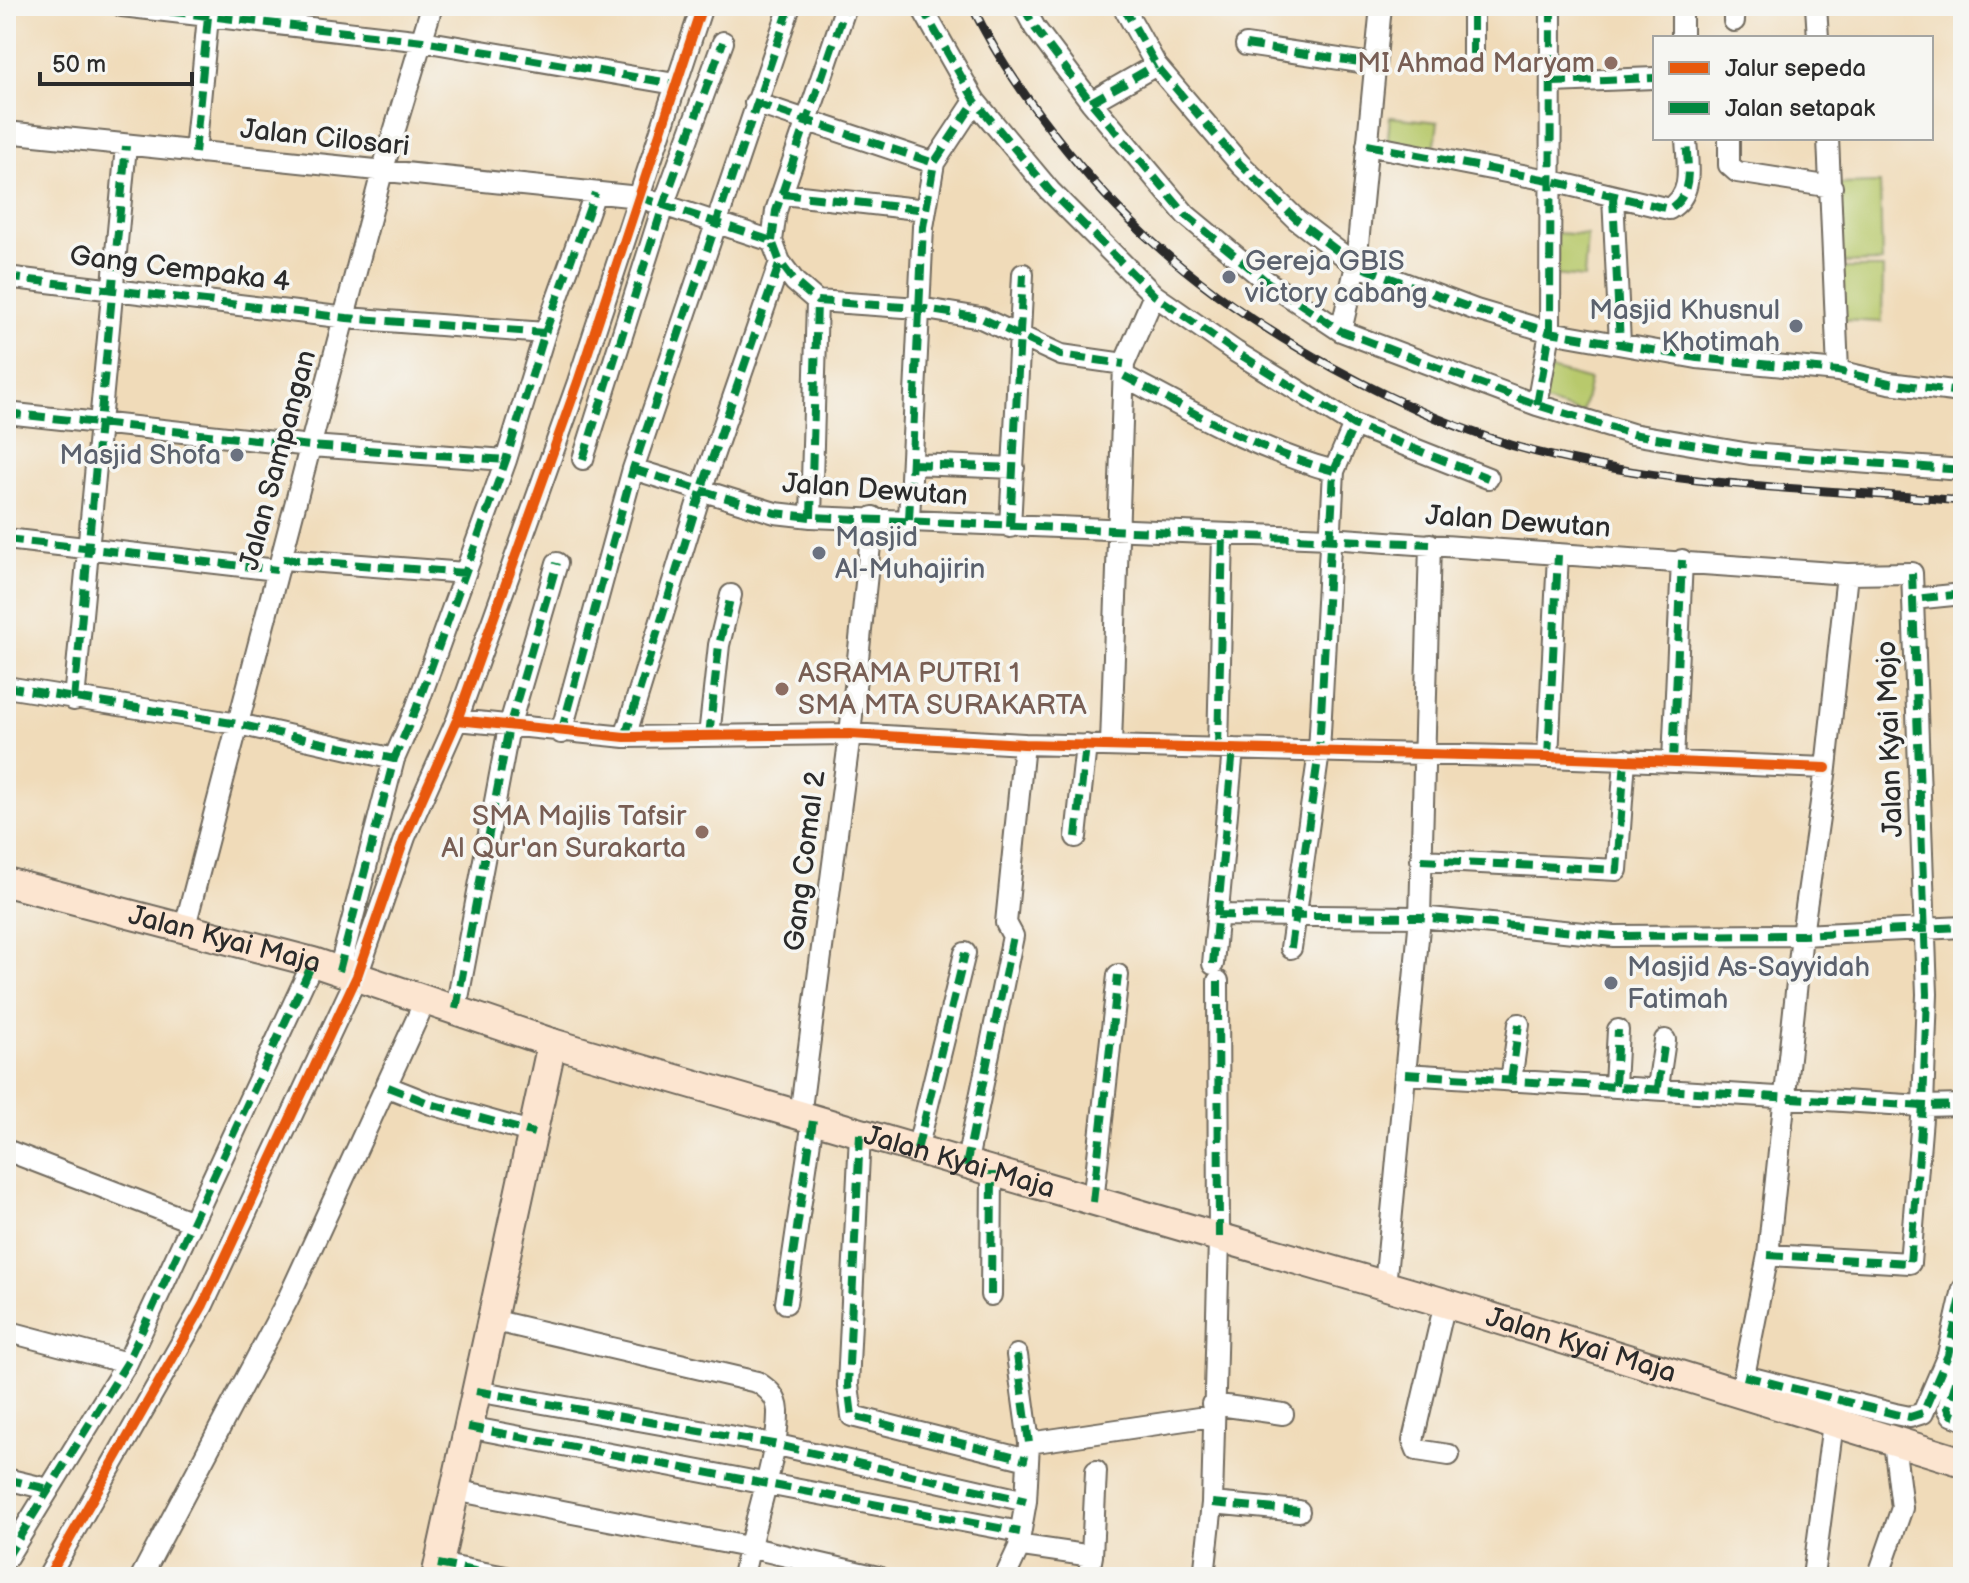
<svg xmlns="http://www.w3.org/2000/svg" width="1969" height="1583" viewBox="0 0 1969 1583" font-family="'Balsamiq Sans',sans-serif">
<rect width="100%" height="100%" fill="#f6f6f2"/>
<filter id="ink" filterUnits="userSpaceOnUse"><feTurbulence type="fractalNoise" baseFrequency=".0125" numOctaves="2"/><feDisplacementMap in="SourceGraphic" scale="16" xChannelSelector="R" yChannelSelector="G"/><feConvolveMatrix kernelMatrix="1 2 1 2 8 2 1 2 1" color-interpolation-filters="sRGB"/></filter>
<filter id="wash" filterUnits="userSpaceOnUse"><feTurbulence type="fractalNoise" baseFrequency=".006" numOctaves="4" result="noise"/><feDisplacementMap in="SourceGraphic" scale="32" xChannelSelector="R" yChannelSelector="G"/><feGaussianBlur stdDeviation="1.8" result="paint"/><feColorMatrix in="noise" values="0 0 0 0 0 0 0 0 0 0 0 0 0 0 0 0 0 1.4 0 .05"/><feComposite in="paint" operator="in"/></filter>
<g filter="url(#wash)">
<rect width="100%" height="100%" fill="#f0dbb9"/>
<!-- green -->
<path fill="#b8c96c" stroke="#727a4c" stroke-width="2" d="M 1390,117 L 1438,122 L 1434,151 L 1387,147 Z
M 1880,183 L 1882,262 L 1838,263 L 1836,184 Z
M 1556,233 L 1587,235 L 1584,278 L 1553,275 Z
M 1838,268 L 1883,268 L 1882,322 L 1839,320 Z
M 1550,369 L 1590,380 L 1582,413 L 1541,401 Z"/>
</g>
<g filter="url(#ink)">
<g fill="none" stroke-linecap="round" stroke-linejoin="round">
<defs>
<path id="street" d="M 122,6 L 423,41 L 675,84
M 921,6 L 975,101 L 1050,191 L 1154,295 L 1236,352 L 1354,425 L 1488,478
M 1023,6 L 1035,28 L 1091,102 L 1186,215 L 1266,281 L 1341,331 L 1537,405 L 1632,434 L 1750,454 L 1963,470
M 1123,6 L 1156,65 L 1240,164 L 1297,220 L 1356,265 L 1476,310 L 1550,332 L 1697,358 L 1838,371 L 1889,383 L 1953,391
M 1682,6 L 1682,38
M 1734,6 L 1734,21
M 1816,6 L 1818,38
M 1246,45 L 1373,64
M 1473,54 L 1473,6
M 1552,82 L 1655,78
M 1091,102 L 1156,65
M 755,103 L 934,163
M 6,132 L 639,197 L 772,241 L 780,262 L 795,282 L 817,301 L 919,308 L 981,318 L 1061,355 L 1124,364
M 1729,138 L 1729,165 L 1737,172 L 1832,187
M 1828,138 L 1838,371
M 1367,145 L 1548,180 L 1669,209 C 1695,194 1687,165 1686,138
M 195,153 L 209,6
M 783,194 L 926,210
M 1613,196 L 1620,344
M 772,241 L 776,211 L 846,6
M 6,277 L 347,318 L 545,333
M 1341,331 L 1356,265 L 1381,6
M 1124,376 C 1192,412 1259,451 1334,471
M 1537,405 L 1550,332 L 1551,6
M 6,413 L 311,446 L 506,460
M 583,459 L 663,206 L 723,42
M 914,464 L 1014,468
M 633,469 L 775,513 L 811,517 L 1329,538 L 1847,574 L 1912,573 L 1913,599
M 811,517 L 817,301
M 909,520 L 923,227 L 934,163 L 975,101
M 1010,527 L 1023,274
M 6,539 L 277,570
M 283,559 L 465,573
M 6,687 L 238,724 L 394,759
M 74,700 L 126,146
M 457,720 L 625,737 L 850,734 L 1024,744 L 1548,757 L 1826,768
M 561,733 L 633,469 L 790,6
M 709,736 L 719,645 L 731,595
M 625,737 L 702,488 L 780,262
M 1111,744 L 1124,364 L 1154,295
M 1218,748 L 1223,534
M 1548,757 L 1558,555
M 1673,761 L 1682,560
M 1076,837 L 1086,745
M 1421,860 L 1617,870 L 1625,759
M 1217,915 L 1420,917 L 1614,936 L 1802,935 L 1963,927
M 184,930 L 382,172 L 432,6
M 1291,948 L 1319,752 L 1334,471 L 1354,425
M 1213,964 L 1233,749
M 339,971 L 394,759 L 416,709 L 506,460 L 545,333 L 595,193
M 456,1009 L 509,727 L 557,563
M 1405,1074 L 1923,1106 L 1963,1105
M 1511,1081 L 1519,1024
M 1615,1085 L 1618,1030
M 388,1087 L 431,1104 L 534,1133
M 1658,1087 L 1665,1040
M 800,1116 L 850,734 L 873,517
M 860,1134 L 848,1385 L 852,1416 L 1028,1460
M 6,1150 L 190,1221
M 917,1150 L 965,953
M 966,1166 L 1013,936 L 1006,923 L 1024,744
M 1093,1202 L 1118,975
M 1768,1255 L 1910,1263 L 1923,1106 L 1927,994 L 1913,599 L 1963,594
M 1385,1286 L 1420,917 L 1430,544
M 991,1295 L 992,1172
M 786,1303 L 813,1120
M 1445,1303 L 1413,1440 L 1417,1450 L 1449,1455
M 491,1320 L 757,1382 C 768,1389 777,1396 778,1411 C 779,1454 751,1531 743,1577
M 6,1331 L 127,1363
M 1017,1355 L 1029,1443 L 1026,1501 L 1019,1541 L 1023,1546 L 1092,1556 L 1088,1577
M 1963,1358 L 1948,1408 L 1952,1415 L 1963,1419
M 1744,1376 L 1895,1414 L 1910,1417 L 1923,1413 L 1948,1355 L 1963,1289
M 476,1391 L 773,1444 L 1026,1501
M 1740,1396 L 1768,1255 L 1802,935 L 1826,768 L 1847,574
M 1212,1404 L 1283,1414
M 468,1427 L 1020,1532
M 1029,1443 L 1212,1416
M 6,1479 L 48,1489
M 454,1490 L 748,1547 L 878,1577
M 1212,1503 L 1299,1511
M 1092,1556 L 1096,1471
M 6,1559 L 127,1363 L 313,962
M 438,1564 L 506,1577
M 48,1577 L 203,1305 L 357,976 L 405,837 L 457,720 L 578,382 L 702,6
M 141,1577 L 288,1299 L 426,999
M 1005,1577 L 1020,1545
M 1204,1577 L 1212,1503 L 1219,1239 L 1218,981
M 1813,1577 L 1833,1423
M 1878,1577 L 1902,1508 L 1894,1442"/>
<g id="secondary">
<path id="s1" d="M 6,882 L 313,962 L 552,1043 L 1445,1303 L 1963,1462"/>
<path d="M 436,1577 L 552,1043"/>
</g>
</defs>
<!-- street casing -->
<use href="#street" stroke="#70695d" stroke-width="24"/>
<!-- secondary casing -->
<use href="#secondary" stroke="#70695d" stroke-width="32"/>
<!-- street -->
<use href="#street" stroke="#fff" stroke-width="20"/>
<!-- secondary -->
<use href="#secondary" stroke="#fce5d0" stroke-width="28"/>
<defs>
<path id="rail" d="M 972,6 C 1010,86 1090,186 1156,245 C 1251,331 1412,420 1536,452 C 1674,487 1822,489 1963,501"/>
</defs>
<!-- rail casing -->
<use href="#rail" stroke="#2b2b2b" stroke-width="9"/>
<!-- rail -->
<use href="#rail" stroke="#f6f6f2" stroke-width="6" stroke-dasharray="18" stroke-linecap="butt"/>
<!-- quiet -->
<path stroke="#00873e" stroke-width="8" stroke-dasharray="16 8" stroke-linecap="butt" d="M 122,6 L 423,41 L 675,84
M 921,6 L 975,101 L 1050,191 L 1154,295 L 1236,352 L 1354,425 L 1488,478
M 1023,6 L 1035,28 L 1091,102 L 1186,215 L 1266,281 L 1341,331 L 1537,405 L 1632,434 L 1750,454 L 1963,470
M 1123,6 L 1156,65 L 1240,164 L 1297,220 L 1356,265 L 1476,310 L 1550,332 L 1697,358 L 1838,371 L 1889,383 L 1953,391
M 1246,45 L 1373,64
M 1473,54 L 1473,6
M 1552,82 L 1655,78
M 1091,102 L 1156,65
M 755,103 L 934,163
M 1367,145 L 1548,180 L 1669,209 C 1695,194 1687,165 1686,138
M 195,153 L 209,6
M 783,194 L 926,210
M 1613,196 L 1620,344
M 639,197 L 772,241 L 780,262 L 795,282 L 817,301 L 919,308 L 981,318 L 1061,355 L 1124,364
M 772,241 L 776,211 L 846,6
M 6,277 L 347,318 L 545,333
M 1124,376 C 1192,412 1259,451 1334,471
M 1537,405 L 1550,332 L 1551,6
M 6,413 L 311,446 L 506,460
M 583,459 L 663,206 L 723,42
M 914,464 L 1014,468
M 633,469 L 775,513 L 811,517 L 1430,544
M 811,517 L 817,301
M 909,520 L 923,227 L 934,163 L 975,101
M 1010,527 L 1023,274
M 6,539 L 277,570
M 283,559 L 465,573
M 1912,573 L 1913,599
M 6,687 L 238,724 L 394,759
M 74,700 L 126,146
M 561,733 L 633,469 L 790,6
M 709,736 L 719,645 L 731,595
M 625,737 L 702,488 L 780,262
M 1218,748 L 1223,534
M 1548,757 L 1558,555
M 1673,761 L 1682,560
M 1076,837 L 1086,745
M 1421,860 L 1617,870 L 1625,759
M 1217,915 L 1420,917 L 1614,936 L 1802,935 L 1963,927
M 1291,948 L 1319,752 L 1334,471 L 1354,425
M 1213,964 L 1233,749
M 339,971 L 394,759 L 416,709 L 506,460 L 545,333 L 595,193
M 1218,981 L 1219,1239
M 456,1009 L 509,727 L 557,563
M 1405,1074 L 1923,1106 L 1963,1105
M 1511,1081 L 1519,1024
M 1615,1085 L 1618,1030
M 388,1087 L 431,1104 L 534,1133
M 1658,1087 L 1665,1040
M 860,1134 L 848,1385 L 852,1416 L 1028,1460
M 917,1150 L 965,953
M 966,1166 L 1013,936
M 1093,1202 L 1118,975
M 1768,1255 L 1910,1263 L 1923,1106 L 1927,994 L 1913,599 L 1963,594
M 991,1295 L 992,1172
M 786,1303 L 813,1120
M 1017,1355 L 1029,1443
M 1963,1358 L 1948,1408 L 1952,1415 L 1963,1419
M 1744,1376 L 1895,1414 L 1910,1417 L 1923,1413 L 1948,1355 L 1963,1289
M 476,1391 L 773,1444 L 1026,1501
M 468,1427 L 1020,1532
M 6,1479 L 48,1489
M 1212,1503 L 1299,1511
M 6,1559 L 127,1363 L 313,962
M 438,1564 L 506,1577"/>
<defs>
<path id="cycleway" d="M 457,720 L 625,737 L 850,734 L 1024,744 L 1548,757 L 1826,768
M 48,1577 L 203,1305 L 357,976 L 405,837 L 457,720 L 578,382 L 702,6"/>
</defs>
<!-- cycleway casing -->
<use href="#cycleway" stroke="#f6f6f2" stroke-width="15"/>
<!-- cycleway -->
<use href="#cycleway" stroke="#e8590c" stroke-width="10"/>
</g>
</g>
<!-- markers -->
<g fill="#8d6e63" stroke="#f6f6f2" stroke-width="3">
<circle cx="1611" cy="63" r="8"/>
<circle cx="782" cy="689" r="8"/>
<circle cx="702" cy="832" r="8"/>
</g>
<g fill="#6b7280" stroke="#f6f6f2" stroke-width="3">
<circle cx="1229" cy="277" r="8"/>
<circle cx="1796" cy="326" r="8"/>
<circle cx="237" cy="455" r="8"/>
<circle cx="819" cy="553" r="8"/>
<circle cx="1611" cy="983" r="8"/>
</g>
<g text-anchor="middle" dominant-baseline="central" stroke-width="7" stroke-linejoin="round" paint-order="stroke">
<!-- education labels -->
<g font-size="28" fill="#785e54" stroke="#f6f6f2" text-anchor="end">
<text x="1595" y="63">MI Ahmad Maryam</text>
<text x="798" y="673" text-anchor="start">ASRAMA PUTRI 1<tspan x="798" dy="32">SMA MTA SURAKARTA</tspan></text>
<text x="686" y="816">SMA Majlis Tafsir<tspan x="686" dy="32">Al Qur'an Surakarta</tspan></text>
</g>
<!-- street labels -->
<g font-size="28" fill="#2b2b2b" stroke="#f6f6f2">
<text transform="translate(325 138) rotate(6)">Jalan Cilosari</text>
<text transform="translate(180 269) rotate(7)">Gang Cempaka 4</text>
<text transform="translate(278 460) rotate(-75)">Jalan Sampangan</text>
<text transform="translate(875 490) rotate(4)">Jalan Dewutan</text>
<text transform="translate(1518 522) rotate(4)">Jalan Dewutan</text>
<text transform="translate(1890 739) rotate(-92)">Jalan Kyai Mojo</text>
<text transform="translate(805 861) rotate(-83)">Gang Comal 2</text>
<text stroke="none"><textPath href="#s1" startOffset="226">Jalan Kyai Maja</textPath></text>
<text stroke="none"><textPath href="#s1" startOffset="994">Jalan Kyai Maja</textPath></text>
<text stroke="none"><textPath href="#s1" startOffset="1642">Jalan Kyai Maja</textPath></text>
</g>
<!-- worship labels -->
<g font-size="28" fill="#5b616d" stroke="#f6f6f2" text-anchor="start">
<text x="1245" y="261">Gereja GBIS<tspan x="1245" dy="32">victory cabang</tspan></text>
<text x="1780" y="310" text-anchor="end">Masjid Khusnul<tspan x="1780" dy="32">Khotimah</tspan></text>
<text x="221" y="455" text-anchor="end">Masjid Shofa</text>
<text x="835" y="537">Masjid<tspan x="835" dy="32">Al-Muhajirin</tspan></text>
<text x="1627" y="967">Masjid As-Sayyidah<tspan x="1627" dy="32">Fatimah</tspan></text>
</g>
</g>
<!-- margin -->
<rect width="1969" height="1583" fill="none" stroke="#f6f6f2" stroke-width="32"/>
<!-- legend -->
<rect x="1653" y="36" width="280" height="104" fill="#f6f6f2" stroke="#a5a5a2" stroke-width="2"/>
<rect x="1669" y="62" width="40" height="12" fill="#e8590c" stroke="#a5a5a2" stroke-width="2"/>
<text x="1725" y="76" font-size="24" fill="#2b2b2b">Jalur sepeda</text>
<rect x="1669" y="102" width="40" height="12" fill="#00873e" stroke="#a5a5a2" stroke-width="2"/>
<text x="1725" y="116" font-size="24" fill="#2b2b2b">Jalan setapak</text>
<!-- scale -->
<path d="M40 72v12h152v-12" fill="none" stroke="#2b2b2b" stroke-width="4"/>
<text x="52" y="72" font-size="24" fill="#2b2b2b" stroke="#f6f6f2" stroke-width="6" paint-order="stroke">50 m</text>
</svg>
